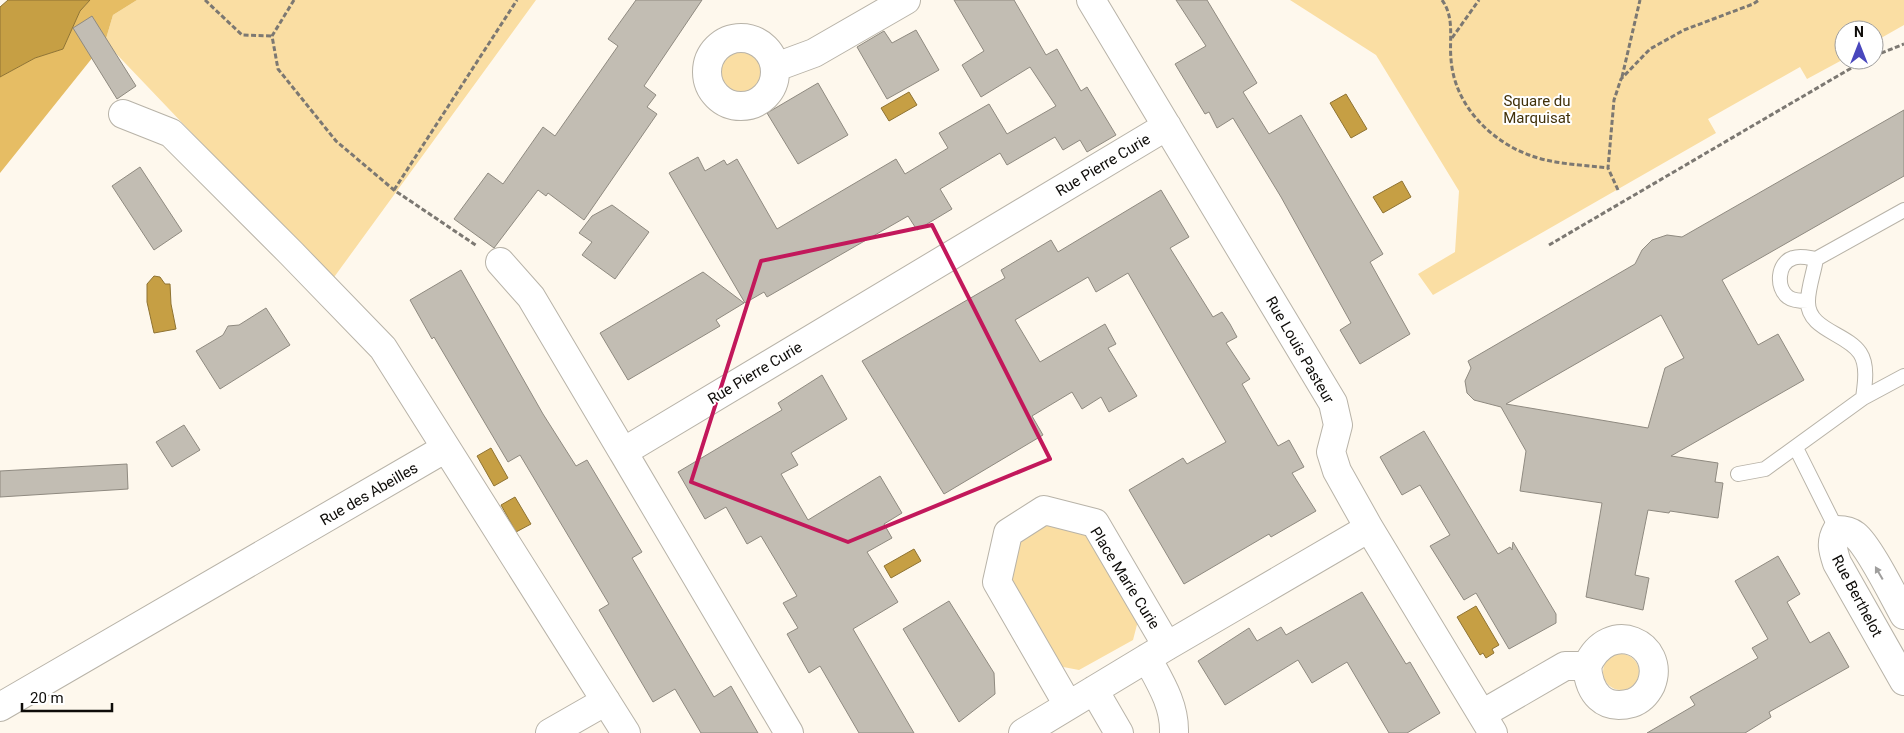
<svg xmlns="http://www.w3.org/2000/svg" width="1904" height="733" viewBox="0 0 1904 733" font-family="Roboto,sans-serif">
<rect width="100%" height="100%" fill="#fef8ed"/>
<!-- green -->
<path fill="#fadea3" d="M 137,0 L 536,0 L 332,280 L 105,42 L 113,15 Z
M 1290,0 L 1904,0 L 1904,25 L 1874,42 L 1874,30 L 1844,30 L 1844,59 L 1807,79 L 1800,67 L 1708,119 L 1716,133 L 1433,295 L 1418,274 L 1455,252 L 1459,191 L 1376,55 Z
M719 71a23 23 0 1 1 46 0a23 23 0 1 1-46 0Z
M 1046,521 L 1088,532 L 1139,617 L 1133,640 L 1079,670 L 1058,666 L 1008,580 L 1017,538 Z
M1603 672a18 18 0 1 1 36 0a18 18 0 1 1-36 0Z"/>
<!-- forest -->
<path fill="#e6bd64" d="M 90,0 L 137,0 L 113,15 L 105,42 L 0,173 L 0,77 L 35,58 L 63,49 L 80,11 Z"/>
<!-- water -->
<path fill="#c69f44" stroke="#8f7332" d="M 8,0 L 90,0 L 80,11 L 63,49 L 35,58 L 0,77 L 0,7 Z
M 909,92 L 917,105 L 889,121 L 881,108 Z
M 1346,94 L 1367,129 L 1351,138 L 1330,103 Z
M 1402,181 L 1411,197 L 1383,213 L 1373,197 Z
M 154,276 L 160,277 L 165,284 L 170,284 L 171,304 L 176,329 L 154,333 L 147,302 L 147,284 Z
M 491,448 L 508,478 L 494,486 L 477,456 Z
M 515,497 L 531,524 L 516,532 L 501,505 Z
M 914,549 L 921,561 L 891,578 L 884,566 Z
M 1476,606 L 1499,645 L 1492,649 L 1494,653 L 1486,658 L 1483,653 L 1480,655 L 1457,617 Z"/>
<!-- building -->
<path fill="#c2bdb3" stroke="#8f8a80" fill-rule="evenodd" d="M 636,0 L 702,0 L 644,86 L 656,95 L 647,107 L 657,114 L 584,220 L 548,193 L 546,196 L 538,190 L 494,248 L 454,219 L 488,173 L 503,184 L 543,127 L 555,136 L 618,46 L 608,39 Z
M 954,0 L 1014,0 L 1046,55 L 1057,49 L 1081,91 L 1087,87 L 1116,135 L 1087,152 L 1080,140 L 1063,150 L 1055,137 L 1007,165 L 1000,153 L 940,189 L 952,209 L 917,230 L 908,216 L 767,297 L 764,292 L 745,303 L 669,173 L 698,157 L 705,171 L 724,160 L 727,165 L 737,159 L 777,229 L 896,159 L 905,174 L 948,148 L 939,133 L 989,104 L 1007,134 L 1056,106 L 1030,67 L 981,97 L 962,65 L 984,51 Z
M 1176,0 L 1207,0 L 1257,83 L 1243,92 L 1269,134 L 1301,115 L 1383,254 L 1370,262 L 1410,334 L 1360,364 L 1340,330 L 1351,323 L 1281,197 L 1233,118 L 1217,128 L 1209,112 L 1205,114 L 1175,64 L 1206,46 Z
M 92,16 L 136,86 L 117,99 L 73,28 Z
M 916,30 L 939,70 L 887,99 L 857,47 L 884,31 L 892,43 Z
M 818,83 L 848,135 L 798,164 L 767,113 Z
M 1904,110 L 1904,176 L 1722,280 L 1758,345 L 1778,334 L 1804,380 L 1671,456 L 1718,463 L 1715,482 L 1723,483 L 1718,518 L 1670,511 L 1669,513 L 1648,510 L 1635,575 L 1649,578 L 1643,610 L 1586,597 L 1602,503 L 1520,491 L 1526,451 L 1501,407 L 1474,400 L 1467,393 L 1465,381 L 1471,368 L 1468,361 L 1635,264 L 1642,250 L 1652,240 L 1667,235 L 1682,237 ZM 1661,315 L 1684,358 L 1665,368 L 1648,428 L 1506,404 Z
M 140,167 L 182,231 L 154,250 L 112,186 Z
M 1161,190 L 1189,237 L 1170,248 L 1213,317 L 1222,312 L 1230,324 L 1237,337 L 1226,343 L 1250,379 L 1242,384 L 1278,446 L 1289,440 L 1304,467 L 1292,473 L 1316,511 L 1271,537 L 1269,534 L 1184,584 L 1129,490 L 1183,458 L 1187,464 L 1226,442 L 1128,273 L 1096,292 L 1088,277 L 1015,320 L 1040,362 L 1105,324 L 1116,344 L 1108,348 L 1137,396 L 1109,412 L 1101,397 L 1082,409 L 1072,392 L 1032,416 L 1043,435 L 944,494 L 862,361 L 1005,278 L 1001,270 L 1051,240 L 1058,252 Z
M 612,205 L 649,232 L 615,279 L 582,255 L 592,242 L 579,233 L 592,216 Z
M 461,270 L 543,414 L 576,466 L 587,460 L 642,552 L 632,558 L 714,697 L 731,686 L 758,733 L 701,733 L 675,689 L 653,702 L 599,610 L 609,604 L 520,455 L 508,462 L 434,337 L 432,339 L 410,300 Z
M 703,272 L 744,303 L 716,320 L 720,326 L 628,380 L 600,333 Z
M 266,308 L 290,345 L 220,389 L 196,351 L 223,335 L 228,326 L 239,325 Z
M 822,375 L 847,419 L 791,453 L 798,465 L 781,474 L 808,520 L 880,476 L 902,513 L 884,524 L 892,538 L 867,552 L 898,602 L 853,629 L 914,733 L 859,733 L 820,666 L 809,673 L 787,634 L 798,628 L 783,603 L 797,596 L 761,536 L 747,544 L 726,507 L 705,519 L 678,472 L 782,410 L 778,403 Z
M 184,425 L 200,450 L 172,467 L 156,442 Z
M 1424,431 L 1498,554 L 1510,547 L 1512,550 L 1513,542 L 1556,614 L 1556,623 L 1509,649 L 1476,593 L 1464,600 L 1430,546 L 1450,535 L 1420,485 L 1402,495 L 1380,457 Z
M 127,464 L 128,489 L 0,497 L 0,471 Z
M 1778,556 L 1800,594 L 1787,602 L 1810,643 L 1829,632 L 1849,667 L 1769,712 L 1771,717 L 1745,733 L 1647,733 L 1695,705 L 1690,697 L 1758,658 L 1752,648 L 1768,639 L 1735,581 Z
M 1362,592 L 1406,664 L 1410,662 L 1440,713 L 1407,733 L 1389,733 L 1347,662 L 1312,683 L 1298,660 L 1225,705 L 1198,661 L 1249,628 L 1257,641 L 1281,627 L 1286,635 Z
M 949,601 L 994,673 L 995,694 L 959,722 L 903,629 Z"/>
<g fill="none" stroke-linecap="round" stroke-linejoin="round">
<defs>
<path id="service" d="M 1808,301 C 1802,301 1793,301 1788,297 C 1776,288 1777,263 1793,258 C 1801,255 1809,258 1816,259
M 1863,398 L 1904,376
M 1796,448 L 1837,530
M 1738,474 L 1765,469 L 1863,398 C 1865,384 1868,365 1860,353 C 1847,333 1807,330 1808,301 C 1808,288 1814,272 1816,259 L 1904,210"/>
<path id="minor" d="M 1091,0 L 1333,403 L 1338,425 L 1331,452 L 1337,471 L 1369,528 L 1493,733
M707 72a34 34 0 1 1 68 0a34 34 0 1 1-68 0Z
M 776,67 L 814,53 L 906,0
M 123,114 L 171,133 L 291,253 L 383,348 L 626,733
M 500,262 L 531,297 L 623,452
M 1904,615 C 1894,597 1869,546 1855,535 C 1850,531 1844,530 1837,530 C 1830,542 1833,551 1837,563 L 1904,681
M 1147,658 C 1160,682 1175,705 1174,733
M 1094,690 L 1119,733
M 1068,705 L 997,582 L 1008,533 L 1044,510 L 1095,523 L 1167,646
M 0,707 L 446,448
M 1482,714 L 1565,666 L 1587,666 C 1589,693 1603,711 1632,703 C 1641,700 1647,693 1651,685 C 1667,644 1609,616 1587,666
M 550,733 L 606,701
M 789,733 L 623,452 L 1167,126
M 1023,733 L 1167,646 L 1369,528"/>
</defs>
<!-- service casing -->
<use href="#service" stroke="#b8b3a8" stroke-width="16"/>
<!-- minor casing -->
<use href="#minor" stroke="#b8b3a8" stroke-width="30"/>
<!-- path -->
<path stroke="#7c7872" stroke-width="3" stroke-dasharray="5 2.5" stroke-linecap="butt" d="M 205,0 L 242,35 L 272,36
M 294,0 L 272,36 L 278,69 L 336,141 L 394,190 L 477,246
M 1442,0 C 1455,18 1449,39 1451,59 C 1454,104 1489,140 1529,155 C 1553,164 1582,165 1608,168
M 1452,38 L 1479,0
M 1874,56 L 1904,44
M 1622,77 L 1640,0
M 394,190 L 517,0
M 1618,190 L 1608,168 L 1614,100 L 1621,79 L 1650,49 L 1684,30 L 1753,4 L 1759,0
M 1549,245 L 1865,60"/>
<!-- service -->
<use href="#service" stroke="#fff" stroke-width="14"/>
<!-- minor -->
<use href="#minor" stroke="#fff" stroke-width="28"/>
</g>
<!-- one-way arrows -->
<defs><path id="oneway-solid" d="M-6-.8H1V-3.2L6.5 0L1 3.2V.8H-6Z" transform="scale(1.25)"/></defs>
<use fill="#9f9e9d" href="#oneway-solid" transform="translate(1879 573) rotate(-120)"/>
<!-- marked area -->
<path fill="none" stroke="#c2185b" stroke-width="4" stroke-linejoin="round" d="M 932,225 L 1050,459 L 848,542 L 691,482 L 761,261 Z"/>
<g text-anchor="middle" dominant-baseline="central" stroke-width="4" stroke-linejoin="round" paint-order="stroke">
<!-- park labels -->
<g font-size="15" fill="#413109" stroke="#fff">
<text x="1537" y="101">Square du<tspan x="1537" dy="17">Marquisat</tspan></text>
</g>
<!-- street labels -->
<g font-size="15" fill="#0e0c09" stroke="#fff">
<text transform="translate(1103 165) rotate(-31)">Rue Pierre Curie</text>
<text transform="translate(1300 350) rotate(60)">Rue Louis Pasteur</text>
<text transform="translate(755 373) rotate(-31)">Rue Pierre Curie</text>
<text transform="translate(369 494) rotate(-30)">Rue des Abeilles</text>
<text transform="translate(1125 578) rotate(58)">Place Marie Curie</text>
<text transform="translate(1857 596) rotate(62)">Rue Berthelot</text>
</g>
</g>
<!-- north arrow -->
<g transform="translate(1859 45)"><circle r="24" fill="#ffffff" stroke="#9f9e9d"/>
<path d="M0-4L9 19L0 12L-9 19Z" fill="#4947bd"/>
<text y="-8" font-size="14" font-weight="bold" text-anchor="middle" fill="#0e0c09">N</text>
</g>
<!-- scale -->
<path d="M22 703v8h90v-8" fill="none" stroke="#0e0c09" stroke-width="2.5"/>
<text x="30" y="703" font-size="15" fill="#0e0c09" stroke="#ffffff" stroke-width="4" paint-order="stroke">20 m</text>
</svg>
